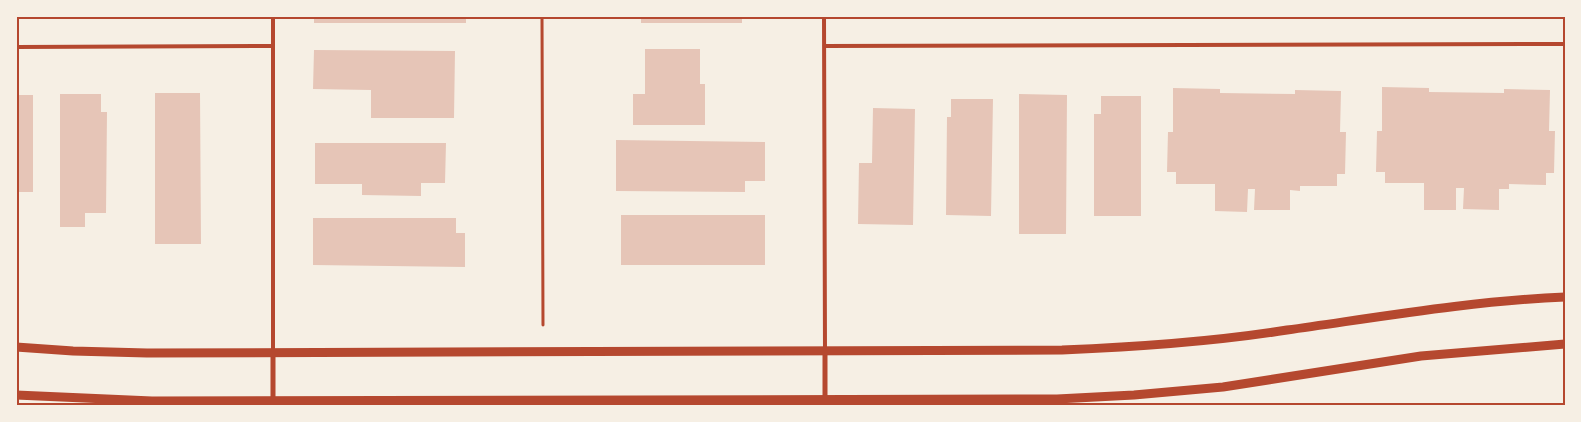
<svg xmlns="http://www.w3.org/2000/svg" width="1581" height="422" viewBox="0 0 1581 422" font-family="Barlow,sans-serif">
<rect width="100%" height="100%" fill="#f6efe4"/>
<!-- building -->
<path fill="#e6c5b7" d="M 314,16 L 466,16 L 466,23 L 314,23 Z
M 641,16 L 742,16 L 742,23 L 641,23 Z
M 645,49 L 700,49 L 700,84 L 705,84 L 705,125 L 633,125 L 633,94 L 645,94 Z
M 314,50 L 455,51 L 454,118 L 371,118 L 371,90 L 313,89 Z
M 1382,87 L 1429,88 L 1429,92 L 1504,93 L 1504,89 L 1550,90 L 1549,131 L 1555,131 L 1554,173 L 1546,173 L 1546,185 L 1509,184 L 1509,189 L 1499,189 L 1499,210 L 1463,209 L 1464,188 L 1456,188 L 1456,210 L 1424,210 L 1424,183 L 1385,183 L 1385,172 L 1376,172 L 1377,131 L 1382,131 Z
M 1173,88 L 1220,89 L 1220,93 L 1295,94 L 1295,90 L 1341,91 L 1340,132 L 1346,132 L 1345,174 L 1337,174 L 1337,186 L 1300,186 L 1300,191 L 1290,190 L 1290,210 L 1254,210 L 1255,189 L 1248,189 L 1247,212 L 1215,211 L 1215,184 L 1176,184 L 1176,172 L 1167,172 L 1168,132 L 1173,132 Z
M 155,93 L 200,93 L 201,244 L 155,244 Z
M 60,94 L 101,94 L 101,112 L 107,112 L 106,213 L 85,213 L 85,227 L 60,227 Z
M 1019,94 L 1067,95 L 1066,234 L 1019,234 Z
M 16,95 L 33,95 L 33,192 L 16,192 Z
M 1101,96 L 1141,96 L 1141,216 L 1094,216 L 1094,114 L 1101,114 Z
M 951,99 L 993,99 L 991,216 L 946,215 L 947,117 L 951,117 Z
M 873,108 L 915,109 L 913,225 L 858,224 L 859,163 L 872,163 Z
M 616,140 L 765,142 L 765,181 L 745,181 L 745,192 L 616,191 Z
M 315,143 L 446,143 L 445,183 L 421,183 L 421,196 L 362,195 L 362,184 L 315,184 Z
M 621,215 L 765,215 L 765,265 L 621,265 Z
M 313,218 L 456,218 L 456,233 L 465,233 L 465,267 L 313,265 Z"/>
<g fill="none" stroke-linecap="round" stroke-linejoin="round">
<!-- path -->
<path stroke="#b5482f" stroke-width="3" d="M 542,16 L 543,325"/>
<!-- service -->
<path stroke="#b5482f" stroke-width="4" d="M 273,16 L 273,353
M 824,16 L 825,351
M 824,46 L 1565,44
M 16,47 L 273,46"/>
<!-- minor -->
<path stroke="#b5482f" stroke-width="5" d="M 825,351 L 825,400
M 273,353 L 273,401"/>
<!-- tertiary -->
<path stroke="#b5482f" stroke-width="9" d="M 16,347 L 73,351 L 147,353 L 1062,350 C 1137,347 1212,342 1287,330 C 1380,317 1471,301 1565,297
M 16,395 L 152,401 L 1057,399 L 1134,395 L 1223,387 L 1421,356 L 1565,344"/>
</g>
<!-- border -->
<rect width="1581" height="422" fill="none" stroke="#f6efe4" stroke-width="35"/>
<rect x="18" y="18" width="1546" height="386" fill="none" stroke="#b5482f" stroke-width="2"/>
</svg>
